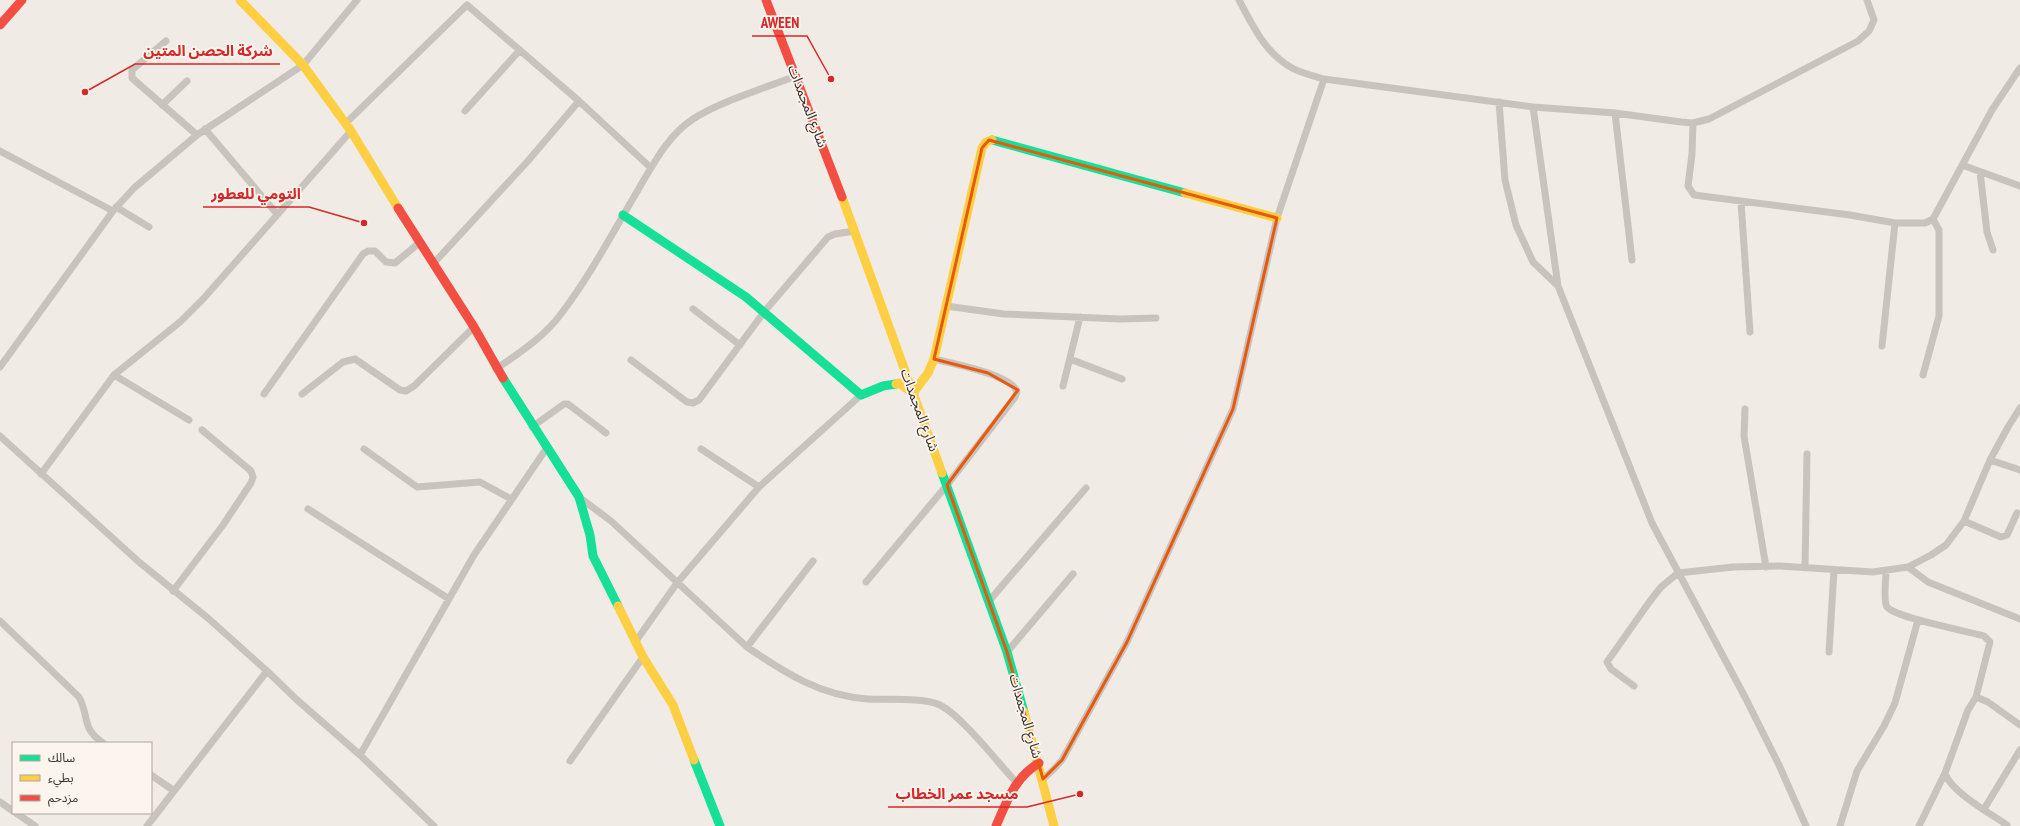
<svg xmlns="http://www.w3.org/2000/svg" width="2020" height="826" viewBox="0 0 2020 826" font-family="'PT Sans Narrow','Noto Sans Arabic',sans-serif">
<rect width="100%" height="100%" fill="#f0ebe5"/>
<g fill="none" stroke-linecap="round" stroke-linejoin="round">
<!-- street -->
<path stroke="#c9c3be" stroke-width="7" d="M 1239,0 C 1253,26 1265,53 1292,68 C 1301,73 1314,76 1324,79 L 1533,107 L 1615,113 L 1681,122 L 1693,123 L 1709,119 L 1858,41 L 1869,31 L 1874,20 L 1867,0
M 166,41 L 132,70 L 132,78 L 197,135
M 1499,102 L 1505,180 L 1516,225 L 1533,262 L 1558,286
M 162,105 L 187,81
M 1533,107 L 1558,286 L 1652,523 L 1746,699 L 1779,765 L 1806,826
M 465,111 L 520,50
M 1615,113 L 1632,260
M 346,123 L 467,5 L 579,101 L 651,168
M 1693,123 L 1692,154 L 1688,186 L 1694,195 L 1850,215 L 1895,223 L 1925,223 L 1933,219 L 1992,110 L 2020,68
M 205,129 L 277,214
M 0,151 L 113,211
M 1962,165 L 2020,186
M 1980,172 L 1987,232 L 1993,250
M 1741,202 L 1750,332
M 116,207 L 149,227
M 433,264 L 527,162 L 579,101
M 946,306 L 1004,314 L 1120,319 L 1156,318
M 693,309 L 740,345
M 1882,346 L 1895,223
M 1070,359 L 1122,379
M 631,360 L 687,402 L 693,403 L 699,400 L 764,312 L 828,237 L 835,234 L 855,231
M 0,367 L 113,211 L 134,188 L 197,135 L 303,65 L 357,0
M 496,369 C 519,353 544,337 561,314 C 590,276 613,232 638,190 C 653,165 667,136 693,119 C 721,101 765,88 796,76
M 114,375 L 189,420
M 1923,375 L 1939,316 L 1939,230 L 1933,219
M 1063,386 L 1080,317
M 264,394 L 363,254 L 368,251 L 375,251 L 386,262 L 395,263 L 419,243
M 302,394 L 343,362 L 355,359 L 400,390 L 406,391 L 414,386 L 474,327
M 1745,409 L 1744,436 L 1766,567
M 532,427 L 564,404 L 568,404 L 606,433
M 0,436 L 139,562 L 209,619 L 267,671 L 296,699 L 360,755 L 434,826
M 364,449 L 417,487 L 480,482 L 511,499
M 701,449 L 759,487 L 861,395
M 1990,460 L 2020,470
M 41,474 L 114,375 L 180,322 L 204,298 L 351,131
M 579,497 L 611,521 L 747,647 C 785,673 821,696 868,699 C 887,700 924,697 940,705 C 963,717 997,762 1016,782
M 308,509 L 449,599
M 1964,521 L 2001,537 L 2007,535 L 2017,513
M 1908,567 L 1928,582 L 2020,619
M 1805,568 L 1807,454
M 1886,571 C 1886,579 1883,601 1887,607 C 1896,618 1967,631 1984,636 L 1990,642 L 1976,697 L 1968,710 L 1945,773 C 1950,791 1991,814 2007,825
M 866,582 L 947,485 L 1015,397 L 1017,392 C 1013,375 951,363 934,359
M 173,591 L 223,525 L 251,483 L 253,477 L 251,471 L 202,430
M 989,601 L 1086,488
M 0,621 L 79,697 C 90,718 81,728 103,743
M 636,641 L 677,583 L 759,487
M 747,647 L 813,561
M 1007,652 L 1073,574
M 1829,652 L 1834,570
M 1634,686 L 1611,669 L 1607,662 L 1650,601 L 1661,587 L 1678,573 L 1733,567 L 1780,566 L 1873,572 L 1908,567 L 1931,555 L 1946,545 L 1964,521 L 1990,460 L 2008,427 L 2020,408
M 1976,697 L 1988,702 L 2020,725
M 360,755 L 474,555 L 546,449
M 570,761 L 643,657
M 151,775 L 173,790
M 1043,779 L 1053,770 L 1062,760 L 1127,642 L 1233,409 L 1277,218 L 1324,79
M 0,802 L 13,811
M 1984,809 L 2020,750
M 16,813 L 35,826
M 147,826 L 267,671
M 1840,826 L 1857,771 L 1884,726 L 1895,703 L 1918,620
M 1919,826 L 1945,773"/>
<!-- fast -->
<path stroke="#16e098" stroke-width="9" d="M 992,140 L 1185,193
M 623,215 L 746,297 L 861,395 L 883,386 L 896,384
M 503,378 L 579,497 L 590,535 L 593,556 L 618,606
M 942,473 L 1007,652 L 1024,712
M 694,760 L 720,826"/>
<!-- slow -->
<path stroke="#ffcf43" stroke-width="9" d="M 240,0 L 303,65 L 351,131 L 398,208
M 1185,193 L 1277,218
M 842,197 L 942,473
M 896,384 L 899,383 L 913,393 L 928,373 L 934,359 L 982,148 L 986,142 L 992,140
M 618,606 L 643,657 L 673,705 L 694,760
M 1024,712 L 1054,826"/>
<!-- jam -->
<path stroke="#f24e42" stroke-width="9" d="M 766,0 L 842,197
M 0,25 L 22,0
M 398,208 L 474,327 L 503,378
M 996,826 C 1007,801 1015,777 1039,763"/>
</g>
<!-- marked area -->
<path fill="none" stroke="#e8590c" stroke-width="3" stroke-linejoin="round" d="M 989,140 L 1277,218 L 1233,409 L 1127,642 L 1062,760 L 1043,779 L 1007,652 L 947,485 L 1018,390 L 988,373 L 934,359 L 982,148 Z"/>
<g text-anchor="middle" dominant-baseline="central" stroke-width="3.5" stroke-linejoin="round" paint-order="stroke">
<!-- street labels -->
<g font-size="14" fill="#3b302b" stroke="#fbf5ee">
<text transform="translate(808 106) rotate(69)">شارع المجمدات</text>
<text transform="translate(920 410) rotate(70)">شارع المجمدات</text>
<text transform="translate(1026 716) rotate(74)">شارع المجمدات</text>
</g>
</g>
<!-- callouts -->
<path fill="none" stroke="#d62828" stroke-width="1.5" d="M831 79L807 36H752M85 92L135 64H280M364 223L309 207H203M1080 794L1027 807H888"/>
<g fill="#d62828" stroke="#fbf5ee" stroke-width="1.5">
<circle cx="831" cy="79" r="4"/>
<circle cx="85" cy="92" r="4"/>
<circle cx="364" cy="223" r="4"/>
<circle cx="1080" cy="794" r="4"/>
</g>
<g font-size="15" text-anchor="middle" font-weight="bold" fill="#d62828" stroke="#fbf5ee" stroke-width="3.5" stroke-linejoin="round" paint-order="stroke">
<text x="780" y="28">AWEEN</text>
<text x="208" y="56">شركة الحصن المتين</text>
<text x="256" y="199">التومي للعطور</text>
<text x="957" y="799">مسجد عمر الخطاب</text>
</g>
<!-- legend -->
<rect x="12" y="742" width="140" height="72" fill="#fbf5ee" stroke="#aea6a0"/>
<rect x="20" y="755" width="20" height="6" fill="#16e098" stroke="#aea6a0"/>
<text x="48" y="762" font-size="12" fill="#3b302b">سالك</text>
<rect x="20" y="775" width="20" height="6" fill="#ffcf43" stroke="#aea6a0"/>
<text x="48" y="782" font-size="12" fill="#3b302b">بطيء</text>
<rect x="20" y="795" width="20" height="6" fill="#f24e42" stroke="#aea6a0"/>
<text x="48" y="802" font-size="12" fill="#3b302b">مزدحم</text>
</svg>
